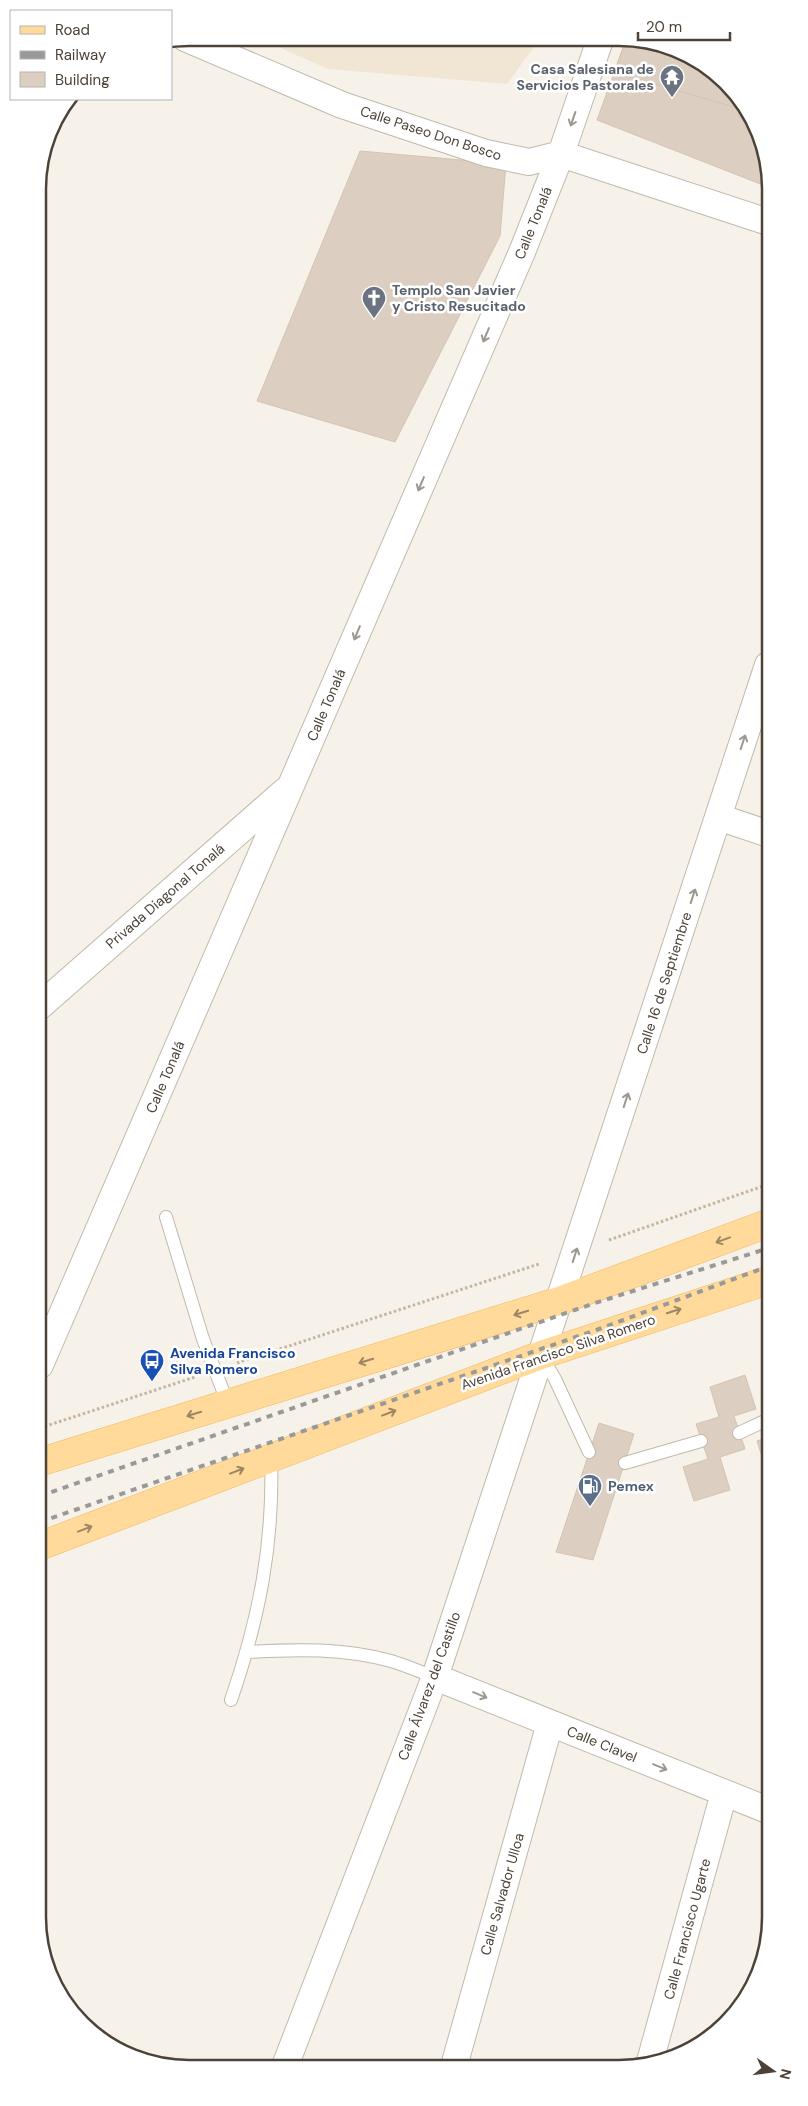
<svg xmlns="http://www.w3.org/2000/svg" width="808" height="2106" viewBox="0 0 808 2106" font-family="'DM Sans',sans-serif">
<rect width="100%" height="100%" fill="#f6f2ea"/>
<!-- education -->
<path fill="#f1e6d3" d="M 258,38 L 538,40 L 539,40 L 507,84 L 328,69 Z"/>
<!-- building -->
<path fill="#dccfc1" stroke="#d5c4b0" d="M 626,40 L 649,40 L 694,58 L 726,82 L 750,114 L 768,159 L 768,187 L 597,120 Z
M 626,40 L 649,40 L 694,58 L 726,82 L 742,103 L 741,109 L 614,72 Z
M 360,151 L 506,164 L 500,236 L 395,442 L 257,401 Z
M 745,1375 L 756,1409 L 734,1416 L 745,1449 L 720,1457 L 730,1490 L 694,1501 L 683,1467 L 708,1459 L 696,1424 L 719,1417 L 710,1387 Z
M 599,1423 L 634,1434 L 593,1560 L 556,1552 Z
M 769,1437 L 770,1474 L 768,1475 L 757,1441 Z"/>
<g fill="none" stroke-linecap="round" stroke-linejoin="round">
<defs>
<path id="service" d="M 166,1217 L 203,1339 L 228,1404
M 541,1355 L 555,1379 L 589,1452
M 739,1433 L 769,1419
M 625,1463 L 701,1441
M 248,1652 C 296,1649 344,1648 391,1661 C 405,1665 420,1672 435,1677
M 231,1700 C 259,1619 274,1544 271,1457"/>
<path id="minor" d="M 185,38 L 342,105 L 486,153 L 529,162 L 561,154 L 768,222
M 718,817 L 769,834
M 39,1007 L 285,791
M 40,1365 L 522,252 L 561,154 L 600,40
M 435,1677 L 770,1811
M 649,2065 L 724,1793
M 285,2066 L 435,1677 L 768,665
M 454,2066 L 550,1723"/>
<path id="primary" d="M 40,1462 L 559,1301 L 769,1223
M 40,1546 L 541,1355 L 769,1280"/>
</defs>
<!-- service casing -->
<use href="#service" stroke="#c3b9ab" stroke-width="14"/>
<!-- minor casing -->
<use href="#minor" stroke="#c3b9ab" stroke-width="28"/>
<!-- primary casing -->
<use href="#primary" stroke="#f1b95e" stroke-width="29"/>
<!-- path -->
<path stroke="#c7b49b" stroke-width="3" stroke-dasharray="2.5 2.5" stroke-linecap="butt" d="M 609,1240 L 769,1184
M 237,1363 L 539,1264
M 40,1428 L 195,1377"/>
<!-- service -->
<use href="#service" stroke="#fff" stroke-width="12"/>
<!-- minor -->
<use href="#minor" stroke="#fff" stroke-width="26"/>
<!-- primary -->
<use href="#primary" stroke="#ffda9a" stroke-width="28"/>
<!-- rail -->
<path stroke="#999" stroke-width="4" stroke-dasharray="6 6" stroke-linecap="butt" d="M 40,1496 L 592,1304 L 769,1248
M 40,1522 L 599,1329 L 769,1266"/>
</g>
<!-- one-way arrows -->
<defs><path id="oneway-shaft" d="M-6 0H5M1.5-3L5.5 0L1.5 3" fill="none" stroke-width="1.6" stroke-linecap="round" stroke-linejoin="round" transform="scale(1.25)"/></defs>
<g stroke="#9d9791">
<use href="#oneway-shaft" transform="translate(573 119) rotate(109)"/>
<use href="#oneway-shaft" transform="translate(486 335) rotate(113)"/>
<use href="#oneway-shaft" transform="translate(421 484) rotate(113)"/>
<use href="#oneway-shaft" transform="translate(357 633) rotate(113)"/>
<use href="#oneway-shaft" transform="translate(743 742) rotate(-72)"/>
<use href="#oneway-shaft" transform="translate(693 896) rotate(-72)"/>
<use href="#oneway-shaft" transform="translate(626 1100) rotate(-72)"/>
<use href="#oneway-shaft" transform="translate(575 1255) rotate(-72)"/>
<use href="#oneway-shaft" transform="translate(480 1695) rotate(22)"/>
<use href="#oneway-shaft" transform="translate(660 1767) rotate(22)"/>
</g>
<g stroke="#9d8664">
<use href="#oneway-shaft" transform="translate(723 1240) rotate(160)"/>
<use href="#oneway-shaft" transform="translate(674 1311) rotate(-18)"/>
<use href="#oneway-shaft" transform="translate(521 1313) rotate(163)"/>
<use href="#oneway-shaft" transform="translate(366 1361) rotate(163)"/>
<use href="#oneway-shaft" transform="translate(389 1413) rotate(-21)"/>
<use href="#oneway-shaft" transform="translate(194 1414) rotate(163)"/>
<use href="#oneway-shaft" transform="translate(237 1471) rotate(-21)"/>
<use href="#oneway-shaft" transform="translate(85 1529) rotate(-21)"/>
</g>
<!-- icons -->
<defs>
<symbol id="temple-pin" viewBox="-11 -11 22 30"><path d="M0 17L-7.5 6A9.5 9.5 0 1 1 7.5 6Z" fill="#6b7280" stroke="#fff"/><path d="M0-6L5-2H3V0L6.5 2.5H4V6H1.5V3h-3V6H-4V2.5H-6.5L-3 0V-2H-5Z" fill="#fff"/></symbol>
<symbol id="church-pin" viewBox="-11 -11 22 30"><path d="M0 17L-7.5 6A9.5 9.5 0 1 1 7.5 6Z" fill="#6b7280" stroke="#fff"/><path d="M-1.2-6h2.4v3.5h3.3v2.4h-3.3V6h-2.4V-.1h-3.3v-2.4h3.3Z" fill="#fff"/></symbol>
<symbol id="bus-pin" viewBox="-11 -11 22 30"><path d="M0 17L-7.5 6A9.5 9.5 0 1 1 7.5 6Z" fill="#1a4fb4" stroke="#fff"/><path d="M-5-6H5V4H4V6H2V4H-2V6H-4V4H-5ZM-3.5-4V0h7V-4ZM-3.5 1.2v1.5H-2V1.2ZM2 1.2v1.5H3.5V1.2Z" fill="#fff"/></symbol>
<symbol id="fuel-pin" viewBox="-11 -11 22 30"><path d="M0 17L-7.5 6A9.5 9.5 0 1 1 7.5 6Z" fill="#5c6f8a" stroke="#fff"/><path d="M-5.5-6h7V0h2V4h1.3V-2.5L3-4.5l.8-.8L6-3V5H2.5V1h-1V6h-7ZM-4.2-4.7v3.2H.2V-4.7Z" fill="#fff"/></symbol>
</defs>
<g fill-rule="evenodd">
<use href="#temple-pin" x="658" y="63" width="28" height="38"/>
<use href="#church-pin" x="360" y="284" width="28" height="38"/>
<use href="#bus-pin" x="138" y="1347" width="28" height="38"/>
<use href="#fuel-pin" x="576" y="1472" width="28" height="38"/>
</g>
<g text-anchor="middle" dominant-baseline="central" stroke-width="5" stroke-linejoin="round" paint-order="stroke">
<!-- worship labels -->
<g font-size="14" font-weight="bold" fill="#5b616d" stroke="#fff" text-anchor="end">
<text x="654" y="69">Casa Salesiana de<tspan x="654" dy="16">Servicios Pastorales</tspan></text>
<text x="392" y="290" text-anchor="start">Templo San Javier<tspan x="392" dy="16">y Cristo Resucitado</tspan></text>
</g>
<!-- street labels -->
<g font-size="14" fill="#4c4237" stroke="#fff">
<text transform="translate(431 133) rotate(18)">Calle Paseo Don Bosco</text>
<text transform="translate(533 223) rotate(-68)">Calle Tonalá</text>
<text transform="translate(326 705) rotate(-67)">Calle Tonalá</text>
<text transform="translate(165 896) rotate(-41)">Privada Diagonal Tonalá</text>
<text transform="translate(664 983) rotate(-72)">Calle 16 de Septiembre</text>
<text transform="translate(165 1077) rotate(-67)">Calle Tonalá</text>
<text transform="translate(558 1352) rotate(-19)">Avenida Francisco Silva Romero</text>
<text transform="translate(429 1686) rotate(-70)">Calle Álvarez del Castillo</text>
<text transform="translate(602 1744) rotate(22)">Calle Clavel</text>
<text transform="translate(502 1894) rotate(-74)">Calle Salvador Ulloa</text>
<text transform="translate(687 1929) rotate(-75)">Calle Francisco Ugarte</text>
</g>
<!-- transit labels -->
<g font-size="14" font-weight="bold" fill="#164399" stroke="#fff" text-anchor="start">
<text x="170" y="1353">Avenida Francisco<tspan x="170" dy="16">Silva Romero</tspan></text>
</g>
<!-- service labels -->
<g font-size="14" font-weight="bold" fill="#4e5e75" stroke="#fff" text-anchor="start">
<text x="608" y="1486">Pemex</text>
</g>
</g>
<!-- crop -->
<path d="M0 0H808V2106H0ZM189 46H619A143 143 0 0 1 762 189V1917A143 143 0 0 1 619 2060H189A143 143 0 0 1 46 1917V189A143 143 0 0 1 189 46Z" fill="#fff" fill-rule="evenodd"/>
<path fill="none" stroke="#4c4237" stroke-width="2.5" d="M189 46H619A143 143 0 0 1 762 189V1917A143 143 0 0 1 619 2060H189A143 143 0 0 1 46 1917V189A143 143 0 0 1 189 46Z"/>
<!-- legend -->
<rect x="10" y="10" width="162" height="90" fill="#ffffff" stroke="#b7b3af"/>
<rect x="20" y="26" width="25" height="8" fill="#ffda9a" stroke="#b7b3af"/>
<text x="55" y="35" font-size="15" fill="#4c4237">Road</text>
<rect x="20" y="51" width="25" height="8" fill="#999999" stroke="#b7b3af"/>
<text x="55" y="60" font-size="15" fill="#4c4237">Railway</text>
<rect x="20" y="72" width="25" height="15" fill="#dccfc1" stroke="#b7b3af"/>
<text x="55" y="85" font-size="15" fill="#4c4237">Building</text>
<!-- north arrow -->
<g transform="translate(773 2071) rotate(104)" stroke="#ffffff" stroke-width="4" paint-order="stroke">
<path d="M0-4L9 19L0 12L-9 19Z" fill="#4c4237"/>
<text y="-8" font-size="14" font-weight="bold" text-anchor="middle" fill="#4c4237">N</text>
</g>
<!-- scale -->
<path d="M638 32v8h92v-8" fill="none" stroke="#4c4237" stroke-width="2.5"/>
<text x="646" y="32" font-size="15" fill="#4c4237" stroke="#ffffff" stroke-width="4" paint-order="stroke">20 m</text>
</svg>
